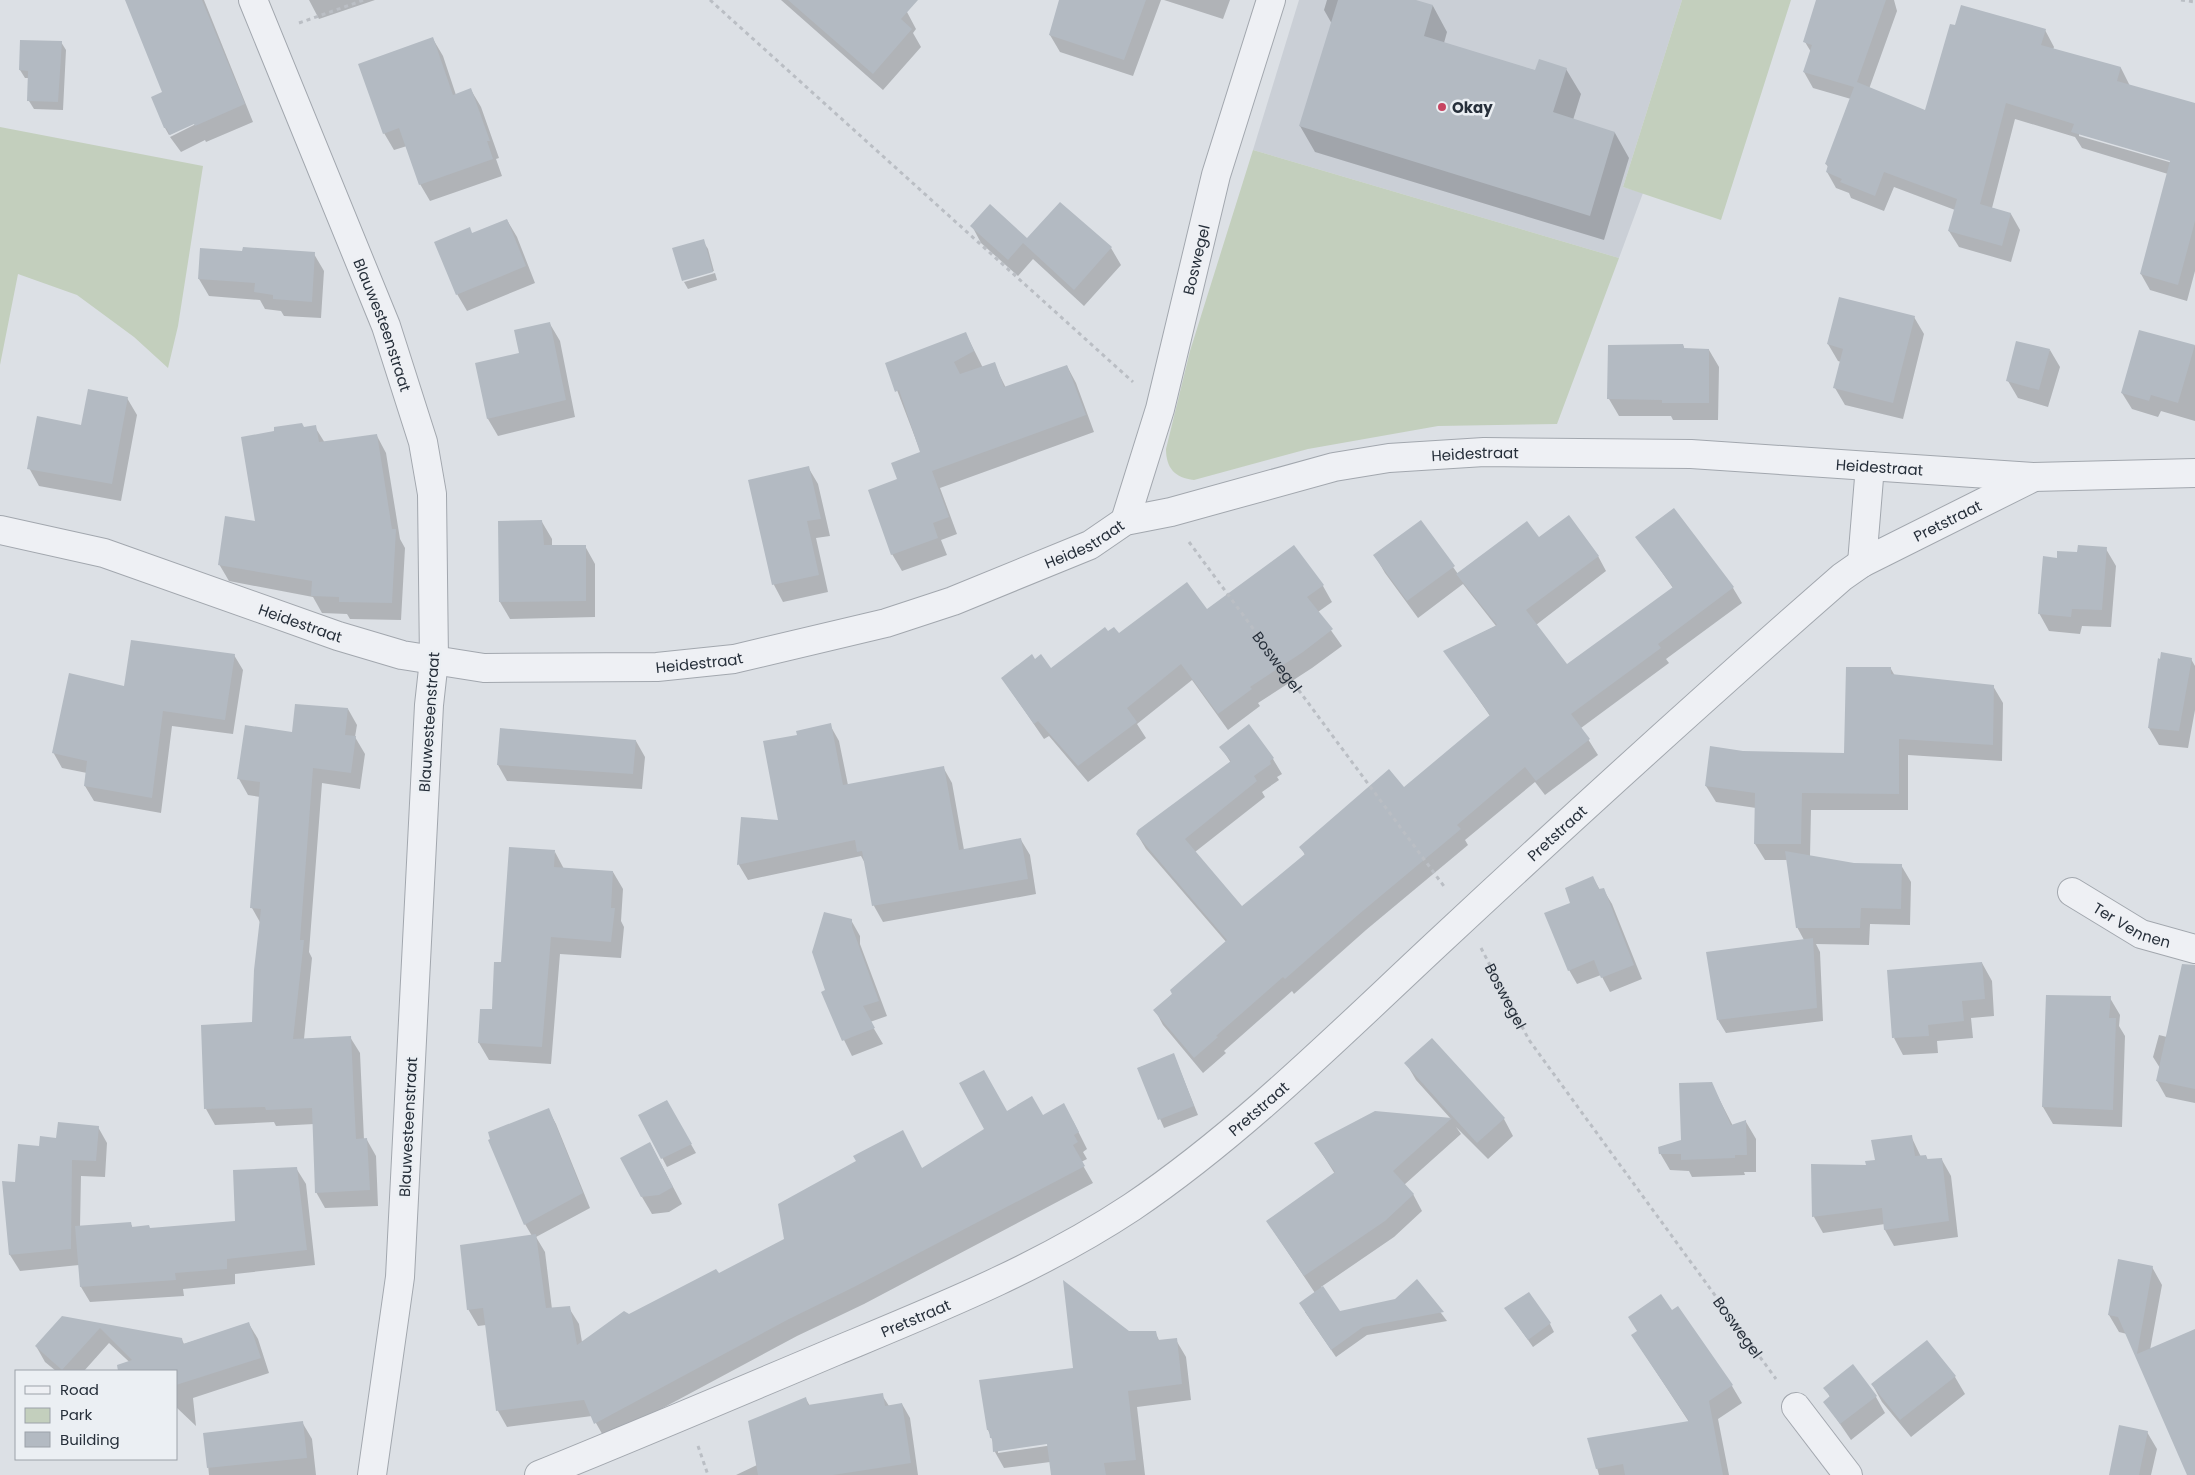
<svg xmlns="http://www.w3.org/2000/svg" width="2195" height="1475" viewBox="0 0 2195 1475" font-family="Poppins,sans-serif">
<rect width="100%" height="100%" fill="#dce0e5"/>
<!-- built -->
<path fill="#cacfd6" d="M 1299,0 L 1682,0 L 1623,187 L 1643,193 L 1619,258 L 1253,150 Z"/>
<!-- green -->
<path fill="#c3cfbd" d="M 1682,0 L 1791,0 L 1721,220 L 1623,187 Z
M 0,127 L 203,166 L 178,326 L 168,368 L 134,337 L 77,295 L 18,274 L 0,365 Z
M 1253,150 L 1619,258 L 1557,424 L 1438,426 L 1308,449 L 1194,480 C 1175,478 1166,468 1166,449 L 1190,351 Z"/>
<!-- shadow -->
<path fill="#0003" fill-rule="evenodd" d="M 126,0 L 204,0 L 253,122 L 206,142 L 205,140 L 181,152 L 170,137 L 200,122 L 199,120 L 169,135 L 165,128 L 164,93 Z
M 309,0 L 375,0 L 319,19 Z
M 781,0 L 893,0 L 907,12 L 916,29 L 913,33 L 921,47 L 883,90 Z
M 1061,0 L 1161,0 L 1133,76 L 1060,52 L 1050,35 Z
M 1164,0 L 1230,0 L 1223,19 Z
M 1327,0 L 1412,0 L 1433,6 L 1447,32 L 1444,43 L 1536,71 L 1566,69 L 1581,94 L 1573,120 L 1615,133 L 1629,158 L 1604,240 L 1315,152 L 1300,126 L 1332,24 L 1324,10 Z
M 1818,0 L 1894,0 L 1897,11 L 1869,89 L 1926,112 L 2045,30 L 2054,47 L 2053,50 L 2121,68 L 2130,86 L 2195,116 L 2195,271 L 2187,301 L 2150,290 L 2141,274 L 2168,174 L 2082,148 L 2075,137 L 2015,119 L 1992,208 L 2011,214 L 2020,230 L 2011,262 L 1959,247 L 1949,231 L 1955,210 L 1894,187 L 1884,211 L 1851,198 L 1849,193 L 1836,188 L 1827,172 L 1829,168 L 1826,164 L 1851,99 L 1813,88 L 1804,72 L 1811,52 L 1805,42 ZM 2079,133 L 2177,162 L 2176,164 L 2079,136 Z
M 433,39 L 443,56 L 456,95 L 471,90 L 481,107 L 499,158 L 496,159 L 502,176 L 430,201 L 420,184 L 407,146 L 394,150 L 384,133 Z
M 61,42 L 66,50 L 63,110 L 34,109 L 29,101 L 29,78 L 25,78 L 20,70 Z
M 1060,203 L 1111,248 L 1121,265 L 1084,306 L 1033,259 L 1018,276 L 981,243 L 972,226 L 1027,240 Z
M 507,220 L 517,237 L 535,283 L 467,311 L 457,294 L 472,234 Z
M 703,241 L 708,249 L 714,271 L 683,279 Z
M 244,252 L 314,254 L 324,271 L 321,318 L 284,316 L 281,311 L 265,309 L 260,300 L 209,296 L 199,279 Z
M 715,273 L 717,280 L 688,289 L 684,282 Z
M 1914,317 L 1924,334 L 1903,419 L 1845,405 L 1835,388 L 1841,362 L 1838,361 L 1828,344 Z
M 550,324 L 560,341 L 575,417 L 498,436 L 488,419 L 477,364 L 521,354 Z
M 2140,332 L 2195,346 L 2195,421 L 2161,411 L 2158,417 L 2132,409 L 2122,393 Z
M 966,334 L 983,368 L 994,364 L 1006,388 L 1067,366 L 1076,383 L 1094,432 L 940,488 L 957,534 L 941,540 L 947,555 L 902,571 L 892,554 L 899,480 L 921,453 L 887,364 Z
M 1683,345 L 1685,350 L 1709,350 L 1719,367 L 1718,420 L 1673,420 L 1671,416 L 1619,416 L 1609,399 Z
M 2050,350 L 2060,367 L 2048,407 L 2018,398 L 2008,381 Z
M 127,398 L 137,415 L 121,501 L 39,486 L 29,468 L 82,427 Z
M 315,427 L 325,443 L 377,436 L 386,453 L 400,539 L 405,548 L 401,620 L 350,619 L 347,614 L 322,613 L 313,597 L 229,581 L 219,564 L 256,522 L 304,429 Z
M 808,467 L 818,484 L 830,536 L 816,538 L 828,592 L 783,602 L 774,585 L 749,481 Z
M 1674,510 L 1733,588 L 1742,603 L 1666,659 L 1669,663 L 1581,728 L 1598,755 L 1545,795 L 1535,782 L 1465,840 L 1468,845 L 1366,930 L 1294,994 L 1292,991 L 1224,1051 L 1226,1053 L 1203,1073 L 1163,1025 L 1155,1010 L 1227,943 L 1146,849 L 1137,834 L 1231,763 L 1221,747 L 1273,759 L 1282,774 L 1277,777 L 1279,780 L 1262,792 L 1265,797 L 1195,852 L 1242,908 L 1305,855 L 1301,847 L 1404,789 L 1490,716 L 1445,651 L 1496,626 L 1463,584 L 1418,618 L 1385,573 L 1375,556 L 1421,522 L 1458,574 L 1539,538 L 1598,556 L 1606,571 L 1536,625 L 1566,666 L 1673,588 L 1637,537 Z
M 542,522 L 552,539 L 552,547 L 585,546 L 595,564 L 595,617 L 510,619 L 500,602 Z
M 1294,547 L 1323,586 L 1332,602 L 1318,612 L 1342,646 L 1312,668 L 1258,703 L 1260,706 L 1228,730 L 1192,680 L 1137,724 L 1146,738 L 1088,782 L 1049,736 L 1044,739 L 1002,678 L 1035,660 L 1051,669 L 1107,633 L 1119,635 L 1207,611 Z
M 2106,549 L 2116,566 L 2111,627 L 2082,626 L 2080,634 L 2049,631 L 2039,613 L 2058,559 Z
M 234,655 L 243,670 L 233,734 L 172,726 L 161,813 L 94,801 L 85,786 L 87,773 L 62,768 L 53,752 L 125,687 Z
M 2191,659 L 2195,666 L 2195,710 L 2188,748 L 2159,745 L 2149,728 Z
M 1891,669 L 1895,676 L 1993,686 L 2003,703 L 2002,761 L 1908,755 L 1908,810 L 1811,810 L 1810,856 L 1854,865 L 1901,865 L 1911,882 L 1910,925 L 1870,924 L 1869,945 L 1816,944 L 1820,952 L 1823,1021 L 1726,1033 L 1718,1020 L 1804,940 L 1797,927 L 1788,860 L 1765,860 L 1755,844 L 1756,808 L 1716,802 L 1706,786 L 1743,752 L 1846,754 Z
M 348,709 L 357,725 L 355,737 L 365,754 L 360,789 L 322,783 L 309,952 L 312,958 L 304,1039 L 350,1037 L 360,1053 L 364,1140 L 367,1140 L 376,1156 L 378,1206 L 325,1208 L 316,1192 L 314,1124 L 276,1126 L 274,1122 L 215,1125 L 206,1109 L 253,1023 L 261,924 L 252,908 L 260,797 L 248,795 L 239,779 L 293,734 Z
M 830,725 L 839,741 L 848,785 L 943,767 L 952,783 L 964,850 L 1021,840 L 1030,855 L 1036,894 L 883,922 L 874,906 L 866,865 L 861,856 L 748,880 L 739,865 L 742,819 L 779,821 L 798,736 Z
M 636,741 L 645,757 L 642,789 L 507,781 L 498,765 Z
M 555,852 L 564,869 L 613,872 L 623,889 L 621,921 L 624,927 L 621,958 L 560,954 L 551,1064 L 489,1060 L 479,1043 L 493,1011 L 502,963 Z
M 1593,878 L 1600,890 L 1603,889 L 1612,904 L 1642,979 L 1610,992 L 1601,975 L 1577,984 L 1569,970 L 1572,903 Z
M 851,920 L 860,936 L 860,944 L 887,1016 L 870,1022 L 883,1044 L 852,1056 L 844,1040 L 826,991 Z
M 1982,963 L 1992,981 L 1994,1016 L 1971,1018 L 1973,1038 L 1937,1041 L 1938,1053 L 1903,1055 L 1894,1038 Z
M 2110,998 L 2120,1015 L 2119,1026 L 2125,1036 L 2122,1127 L 2053,1124 L 2043,1107 Z
M 2195,1031 L 2195,1103 L 2166,1097 L 2157,1081 L 2160,1068 L 2153,1057 L 2159,1035 L 2167,1037 Z
M 1174,1055 L 1198,1115 L 1164,1128 L 1138,1068 Z
M 1406,1063 L 1504,1119 L 1513,1136 L 1488,1159 L 1456,1127 L 1461,1134 L 1404,1185 L 1413,1194 L 1422,1211 L 1394,1237 L 1321,1287 L 1339,1312 L 1395,1300 L 1417,1281 L 1447,1321 L 1367,1335 L 1336,1357 L 1305,1312 L 1315,1293 L 1267,1221 L 1335,1174 L 1316,1144 L 1451,1119 L 1416,1080 Z
M 1711,1083 L 1733,1126 L 1746,1122 L 1756,1139 L 1756,1172 L 1744,1172 L 1745,1175 L 1692,1177 L 1689,1171 L 1670,1170 L 1660,1153 L 1682,1141 Z
M 666,1101 L 696,1153 L 667,1167 L 640,1115 Z
M 548,1109 L 556,1124 L 590,1208 L 536,1237 L 545,1252 L 552,1309 L 569,1308 L 579,1324 L 582,1342 L 629,1315 L 718,1275 L 786,1240 L 858,1162 L 903,1132 L 922,1169 L 986,1130 L 1007,1113 L 1073,1121 L 1087,1149 L 1083,1152 L 1087,1159 L 1081,1162 L 1093,1183 L 864,1304 L 797,1336 L 605,1439 L 592,1416 L 507,1427 L 498,1411 L 486,1325 L 478,1326 L 468,1309 L 532,1236 L 525,1224 Z
M 98,1127 L 107,1143 L 105,1177 L 81,1176 L 80,1227 L 130,1223 L 133,1228 L 151,1229 L 236,1222 L 296,1168 L 306,1184 L 315,1265 L 235,1274 L 235,1284 L 183,1289 L 184,1296 L 90,1302 L 81,1287 L 79,1265 L 20,1271 L 10,1255 L 4,1183 L 16,1184 L 40,1147 Z
M 1911,1136 L 1921,1157 L 1926,1156 L 1928,1160 L 1942,1160 L 1951,1176 L 1958,1237 L 1894,1246 L 1885,1230 L 1885,1224 L 1823,1233 L 1814,1217 L 1812,1166 L 1867,1167 Z
M 650,1143 L 682,1204 L 669,1212 L 652,1214 L 642,1197 Z
M 2152,1267 L 2162,1285 L 2150,1350 L 2195,1330 L 2195,1471 L 2127,1334 L 2119,1332 L 2109,1315 Z
M 1672,1312 L 1732,1386 L 1742,1403 L 1718,1419 L 1729,1475 L 1599,1475 L 1589,1439 L 1689,1422 L 1632,1335 Z
M 1511,1316 L 1550,1324 L 1554,1332 L 1533,1347 Z
M 63,1317 L 182,1340 L 184,1344 L 249,1324 L 258,1339 L 269,1373 L 193,1398 L 196,1426 L 176,1407 L 176,1371 L 139,1371 L 109,1343 L 84,1371 L 56,1371 L 45,1362 L 36,1346 Z
M 1155,1332 L 1160,1342 L 1176,1340 L 1186,1357 L 1191,1400 L 1137,1407 L 1145,1475 L 1052,1475 L 1050,1462 L 1004,1468 L 995,1452 L 993,1442 L 988,1430 L 1129,1333 ZM 1053,1442 L 1053,1445 L 998,1453 L 998,1450 Z
M 1927,1342 L 1955,1377 L 1965,1394 L 1911,1437 L 1882,1402 L 1872,1384 Z
M 1825,1388 L 1876,1397 L 1885,1413 L 1851,1440 L 1825,1402 L 1830,1397 Z
M 882,1395 L 889,1406 L 902,1404 L 910,1418 L 918,1475 L 736,1475 L 757,1465 L 806,1399 L 810,1406 Z
M 302,1422 L 312,1439 L 316,1475 L 209,1475 L 205,1434 Z
M 2147,1432 L 2157,1449 L 2151,1475 L 2111,1475 Z"/>
<!-- building -->
<path fill="#b3bac2" d="M 125,0 L 202,0 L 245,104 L 195,126 L 194,124 L 170,135 L 166,128 L 164,128 L 151,97 L 162,92 Z
M 788,0 L 918,0 L 901,19 L 912,29 L 873,74 Z
M 1059,0 L 1146,0 L 1124,60 L 1049,35 Z
M 1338,0 L 1416,0 L 1433,5 L 1424,36 L 1535,70 L 1539,59 L 1567,68 L 1553,112 L 1615,132 L 1590,216 L 1299,126 Z
M 1816,0 L 1886,0 L 1857,82 L 1925,110 L 1950,24 L 1955,25 L 1961,5 L 2046,29 L 2041,45 L 2121,67 L 2117,81 L 2195,103 L 2195,221 L 2178,285 L 2140,274 L 2170,161 L 2071,132 L 2074,124 L 2006,103 L 1980,204 L 2011,213 L 2002,246 L 1948,231 L 1957,199 L 1884,172 L 1875,196 L 1840,182 L 1842,179 L 1826,172 L 1828,165 L 1825,164 L 1854,87 L 1803,72 L 1812,45 L 1803,42 Z
M 433,37 L 453,95 L 471,88 L 490,141 L 487,141 L 493,159 L 419,185 L 399,128 L 383,134 L 358,64 Z
M 20,40 L 62,41 L 58,102 L 27,101 L 28,71 L 19,70 Z
M 1060,202 L 1112,247 L 1074,290 L 1023,243 L 1008,260 L 970,226 L 990,204 L 1027,238 Z
M 507,219 L 526,266 L 456,295 L 434,242 L 470,227 L 472,233 Z
M 704,239 L 713,272 L 682,281 L 672,248 Z
M 243,247 L 315,252 L 312,302 L 273,299 L 273,295 L 254,292 L 255,283 L 198,279 L 200,248 L 242,251 Z
M 1839,297 L 1915,316 L 1893,403 L 1833,388 L 1843,349 L 1827,344 Z
M 550,322 L 566,400 L 487,419 L 475,363 L 519,353 L 514,330 Z
M 2139,330 L 2195,345 L 2178,403 L 2151,395 L 2149,401 L 2121,393 Z
M 966,332 L 974,351 L 954,362 L 960,374 L 995,362 L 1004,387 L 1067,365 L 1086,415 L 932,471 L 949,517 L 933,523 L 938,538 L 891,555 L 868,490 L 897,479 L 891,463 L 920,452 L 899,390 L 895,392 L 885,363 Z
M 2016,341 L 2050,349 L 2039,390 L 2006,381 Z
M 1683,344 L 1684,348 L 1709,349 L 1709,403 L 1662,403 L 1662,400 L 1607,399 L 1608,345 Z
M 88,389 L 128,397 L 112,484 L 27,469 L 37,416 L 81,425 Z
M 302,423 L 304,427 L 316,425 L 319,442 L 377,434 L 392,529 L 396,529 L 392,603 L 339,602 L 339,597 L 311,596 L 312,581 L 218,565 L 225,516 L 255,521 L 241,437 L 274,431 L 274,427 Z
M 809,466 L 821,519 L 807,521 L 819,575 L 772,585 L 748,480 Z
M 1674,508 L 1734,587 L 1658,644 L 1661,648 L 1571,714 L 1590,739 L 1536,781 L 1525,767 L 1457,825 L 1461,829 L 1358,915 L 1285,979 L 1283,977 L 1216,1036 L 1218,1037 L 1194,1058 L 1153,1010 L 1172,994 L 1170,990 L 1227,940 L 1136,834 L 1138,830 L 1231,761 L 1219,747 L 1249,724 L 1274,758 L 1270,761 L 1271,764 L 1254,776 L 1257,781 L 1185,839 L 1242,906 L 1305,854 L 1299,847 L 1389,769 L 1404,787 L 1490,715 L 1443,651 L 1497,625 L 1456,574 L 1527,521 L 1539,537 L 1569,515 L 1599,556 L 1526,610 L 1567,664 L 1673,587 L 1635,537 Z
M 542,520 L 544,545 L 586,545 L 586,601 L 499,602 L 498,521 Z
M 1421,520 L 1455,566 L 1407,601 L 1373,555 Z
M 1294,545 L 1324,585 L 1307,597 L 1333,629 L 1303,652 L 1250,687 L 1252,689 L 1218,714 L 1181,664 L 1127,708 L 1137,722 L 1078,766 L 1038,721 L 1034,724 L 1001,678 L 1032,654 L 1035,659 L 1041,654 L 1051,668 L 1105,627 L 1108,631 L 1114,627 L 1119,633 L 1187,582 L 1207,609 Z
M 2078,545 L 2107,547 L 2102,610 L 2072,609 L 2071,617 L 2038,614 L 2043,556 L 2057,558 L 2057,551 L 2077,552 Z
M 131,640 L 235,654 L 225,720 L 163,711 L 152,798 L 84,786 L 87,761 L 52,753 L 69,673 L 124,686 Z
M 2161,652 L 2192,658 L 2179,731 L 2148,728 L 2158,658 L 2160,659 Z
M 1846,667 L 1891,667 L 1891,674 L 1994,685 L 1993,745 L 1899,739 L 1899,794 L 1802,793 L 1801,844 L 1754,844 L 1755,793 L 1705,786 L 1710,746 L 1743,751 L 1844,753 Z
M 295,704 L 348,708 L 345,735 L 356,736 L 351,773 L 313,768 L 300,940 L 304,940 L 293,1039 L 351,1036 L 356,1139 L 367,1138 L 370,1190 L 315,1193 L 312,1108 L 266,1110 L 265,1107 L 204,1109 L 201,1025 L 252,1022 L 254,970 L 261,909 L 250,908 L 260,782 L 237,779 L 245,725 L 292,732 Z
M 831,723 L 843,785 L 944,766 L 959,850 L 1021,838 L 1028,879 L 872,906 L 862,851 L 857,852 L 855,840 L 737,865 L 741,817 L 778,820 L 763,741 L 797,735 L 796,731 Z
M 500,728 L 636,740 L 633,774 L 497,765 Z
M 509,847 L 555,850 L 554,867 L 613,871 L 611,908 L 615,908 L 611,942 L 551,937 L 542,1047 L 478,1043 L 480,1009 L 492,1009 L 494,962 L 501,962 Z
M 1785,851 L 1854,863 L 1902,864 L 1901,909 L 1861,908 L 1860,928 L 1796,928 Z
M 1593,876 L 1599,889 L 1604,888 L 1634,965 L 1601,978 L 1594,960 L 1568,971 L 1544,913 L 1570,903 L 1565,888 Z
M 824,912 L 852,919 L 852,927 L 879,1001 L 863,1006 L 875,1028 L 842,1041 L 821,992 L 825,990 L 812,952 Z
M 1813,938 L 1817,1008 L 1717,1020 L 1706,952 Z
M 1982,962 L 1985,999 L 1962,1001 L 1964,1021 L 1928,1025 L 1929,1036 L 1892,1038 L 1887,970 Z
M 2182,964 L 2195,965 L 2195,1089 L 2156,1081 Z
M 2046,995 L 2111,996 L 2109,1018 L 2116,1018 L 2113,1110 L 2042,1107 Z
M 1432,1038 L 1505,1118 L 1477,1143 L 1404,1063 Z
M 1174,1053 L 1194,1106 L 1158,1120 L 1137,1068 Z
M 984,1070 L 1007,1111 L 1032,1096 L 1043,1115 L 1064,1103 L 1079,1132 L 1074,1135 L 1078,1142 L 1073,1145 L 1085,1166 L 854,1287 L 787,1320 L 594,1424 L 584,1400 L 496,1411 L 483,1308 L 467,1310 L 460,1245 L 536,1234 L 546,1308 L 570,1306 L 577,1345 L 624,1311 L 629,1314 L 716,1269 L 719,1273 L 784,1239 L 778,1204 L 856,1161 L 853,1156 L 903,1130 L 922,1168 L 984,1129 L 959,1083 Z
M 1712,1082 L 1731,1125 L 1746,1120 L 1747,1155 L 1735,1155 L 1735,1158 L 1681,1160 L 1681,1154 L 1659,1154 L 1658,1147 L 1681,1140 L 1679,1083 Z
M 667,1100 L 692,1144 L 661,1159 L 638,1115 Z
M 549,1108 L 583,1193 L 524,1225 L 488,1140 L 490,1139 L 488,1132 Z
M 1375,1111 L 1452,1118 L 1393,1171 L 1414,1194 L 1385,1221 L 1304,1276 L 1266,1221 L 1335,1172 L 1314,1143 Z
M 58,1122 L 99,1126 L 96,1161 L 72,1160 L 71,1249 L 9,1255 L 2,1181 L 15,1182 L 18,1144 L 39,1146 L 40,1136 L 56,1138 Z
M 1912,1135 L 1915,1156 L 1926,1155 L 1927,1159 L 1942,1158 L 1949,1221 L 1884,1230 L 1882,1208 L 1812,1217 L 1811,1164 L 1866,1165 L 1865,1161 L 1875,1160 L 1871,1140 Z
M 650,1142 L 673,1187 L 659,1195 L 641,1197 L 620,1158 Z
M 297,1167 L 307,1250 L 227,1259 L 227,1269 L 175,1273 L 176,1280 L 80,1287 L 75,1226 L 131,1222 L 132,1227 L 149,1225 L 150,1228 L 235,1221 L 233,1170 Z
M 2118,1259 L 2153,1266 L 2137,1354 L 2195,1329 L 2195,1475 L 2187,1475 L 2118,1317 L 2108,1315 Z
M 1417,1279 L 1444,1312 L 1363,1327 L 1331,1350 L 1299,1303 L 1323,1286 L 1340,1311 L 1395,1299 Z
M 1063,1280 L 1129,1331 L 1156,1331 L 1158,1340 L 1177,1338 L 1182,1384 L 1128,1391 L 1136,1460 L 1104,1463 L 1106,1475 L 1051,1475 L 1047,1444 L 993,1452 L 992,1438 L 990,1438 L 989,1430 L 987,1430 L 979,1380 L 1073,1368 Z
M 1529,1292 L 1551,1323 L 1528,1340 L 1504,1308 Z
M 1661,1294 L 1672,1310 L 1678,1306 L 1733,1385 L 1709,1401 L 1723,1475 L 1625,1475 L 1623,1464 L 1596,1469 L 1587,1438 L 1689,1421 L 1631,1335 L 1637,1331 L 1628,1317 Z
M 62,1316 L 182,1338 L 183,1344 L 249,1322 L 261,1358 L 176,1385 L 176,1371 L 118,1371 L 117,1365 L 132,1360 L 100,1328 L 62,1370 L 35,1346 Z
M 1927,1340 L 1956,1376 L 1900,1420 L 1871,1384 Z
M 1853,1364 L 1877,1396 L 1840,1424 L 1823,1402 L 1830,1396 L 1823,1388 Z
M 883,1393 L 885,1406 L 902,1403 L 911,1463 L 833,1475 L 758,1475 L 748,1421 L 806,1397 L 808,1405 Z
M 303,1421 L 307,1458 L 207,1468 L 203,1433 Z
M 2119,1425 L 2148,1431 L 2139,1475 L 2109,1475 Z"/>
<g fill="none" stroke-linecap="round" stroke-linejoin="round">
<defs>
<g id="street">
<path id="s3" d="M 253,0 L 386,326 L 423,442 L 432,494 L 434,660 L 429,705 L 400,1277 L 372,1475"/>
<path id="s4" d="M 1125,521 L 1160,409 L 1216,175 L 1271,0"/>
<path id="s5" d="M 0,530 L 104,553 L 338,636 L 402,655 L 484,668 L 657,667 L 734,659 L 886,623 L 953,601 L 1090,545 L 1125,521 L 1171,512 L 1334,467 L 1389,458 L 1484,452 L 1691,454 L 2033,477 L 2195,473"/>
<path d="M 1862,563 L 1870,466"/>
<path id="s6" d="M 2072,892 L 2141,934 L 2195,949"/>
<path d="M 1796,1407 L 1848,1475"/>
<path id="s7" d="M 539,1475 C 638,1435 737,1393 836,1351 C 937,1309 1040,1268 1132,1207 C 1243,1132 1344,1030 1442,939 C 1574,816 1707,695 1842,577 L 1862,563 L 2032,478"/>
</g>
</defs>
<!-- street casing -->
<use href="#street" stroke="#a2a7ae" stroke-width="30"/>
<!-- path -->
<g stroke="#babec4" stroke-width="3" stroke-dasharray="4 4" stroke-linecap="butt">
<path d="M 710,0 L 1133,382"/>
<path d="M 2181,0 L 2195,2"/>
<path d="M 299,23 L 364,0"/>
<path id="s1" d="M 1189,542 L 1446,889"/>
<path id="s2" d="M 1481,948 L 1529,1040 L 1776,1379"/>
<path d="M 698,1446 L 708,1475"/>
</g>
<!-- street -->
<use href="#street" stroke="#eef0f4" stroke-width="28"/>
</g>
<!-- markers -->
<circle fill="#c74461" stroke="#ebeff3" stroke-width="2" cx="1442" cy="107" r="5"/>
<g text-anchor="middle" dominant-baseline="central" stroke-width="5" stroke-linejoin="round" paint-order="stroke">
<!-- poi labels -->
<g font-size="15" font-weight="bold" fill="#262f3a" stroke="#ebeff3" text-anchor="start">
<text x="1452" y="107">Okay</text>
</g>
<!-- street labels -->
<g font-size="15" fill="#262f3a" stroke="#ebeff3">
<text stroke="none"><textPath href="#s4" startOffset="271">Boswegel</textPath></text>
<text stroke="none"><textPath href="#s3" startOffset="350">Blauwesteenstraat</textPath></text>
<text stroke="none"><textPath href="#s5" startOffset="1530">Heidestraat</textPath></text>
<text stroke="none"><textPath href="#s5" startOffset="1935">Heidestraat</textPath></text>
<text stroke="none"><textPath href="#s7" startOffset="1721">Pretstraat</textPath></text>
<text stroke="none"><textPath href="#s5" startOffset="1125">Heidestraat</textPath></text>
<text stroke="none"><textPath href="#s5" startOffset="315">Heidestraat</textPath></text>
<text stroke="none"><textPath href="#s5" startOffset="720">Heidestraat</textPath></text>
<text stroke="none"><textPath href="#s1" startOffset="149">Boswegel</textPath></text>
<text transform="translate(429 722) rotate(-86)">Blauwesteenstraat</text>
<text stroke="none"><textPath href="#s7" startOffset="1218">Pretstraat</textPath></text>
<text stroke="none"><textPath href="#s6" startOffset="69">Ter Vennen</textPath></text>
<text stroke="none"><textPath href="#s2" startOffset="54">Boswegel</textPath></text>
<text stroke="none"><textPath href="#s7" startOffset="812">Pretstraat</textPath></text>
<text transform="translate(408 1127) rotate(-87)">Blauwesteenstraat</text>
<text stroke="none"><textPath href="#s7" startOffset="408">Pretstraat</textPath></text>
<text stroke="none"><textPath href="#s2" startOffset="459">Boswegel</textPath></text>
</g>
</g>
<!-- legend -->
<rect x="15" y="1370" width="162" height="90" fill="#ebeff3" stroke="#9ca2a9"/>
<rect x="25" y="1386" width="25" height="8" fill="#eef0f4" stroke="#9ca2a9"/>
<text x="60" y="1395" font-size="15" fill="#262f3a">Road</text>
<rect x="25" y="1408" width="25" height="15" fill="#c3cfbd" stroke="#9ca2a9"/>
<text x="60" y="1420" font-size="15" fill="#262f3a">Park</text>
<rect x="25" y="1432" width="25" height="15" fill="#b3bac2" stroke="#9ca2a9"/>
<text x="60" y="1445" font-size="15" fill="#262f3a">Building</text>
</svg>
